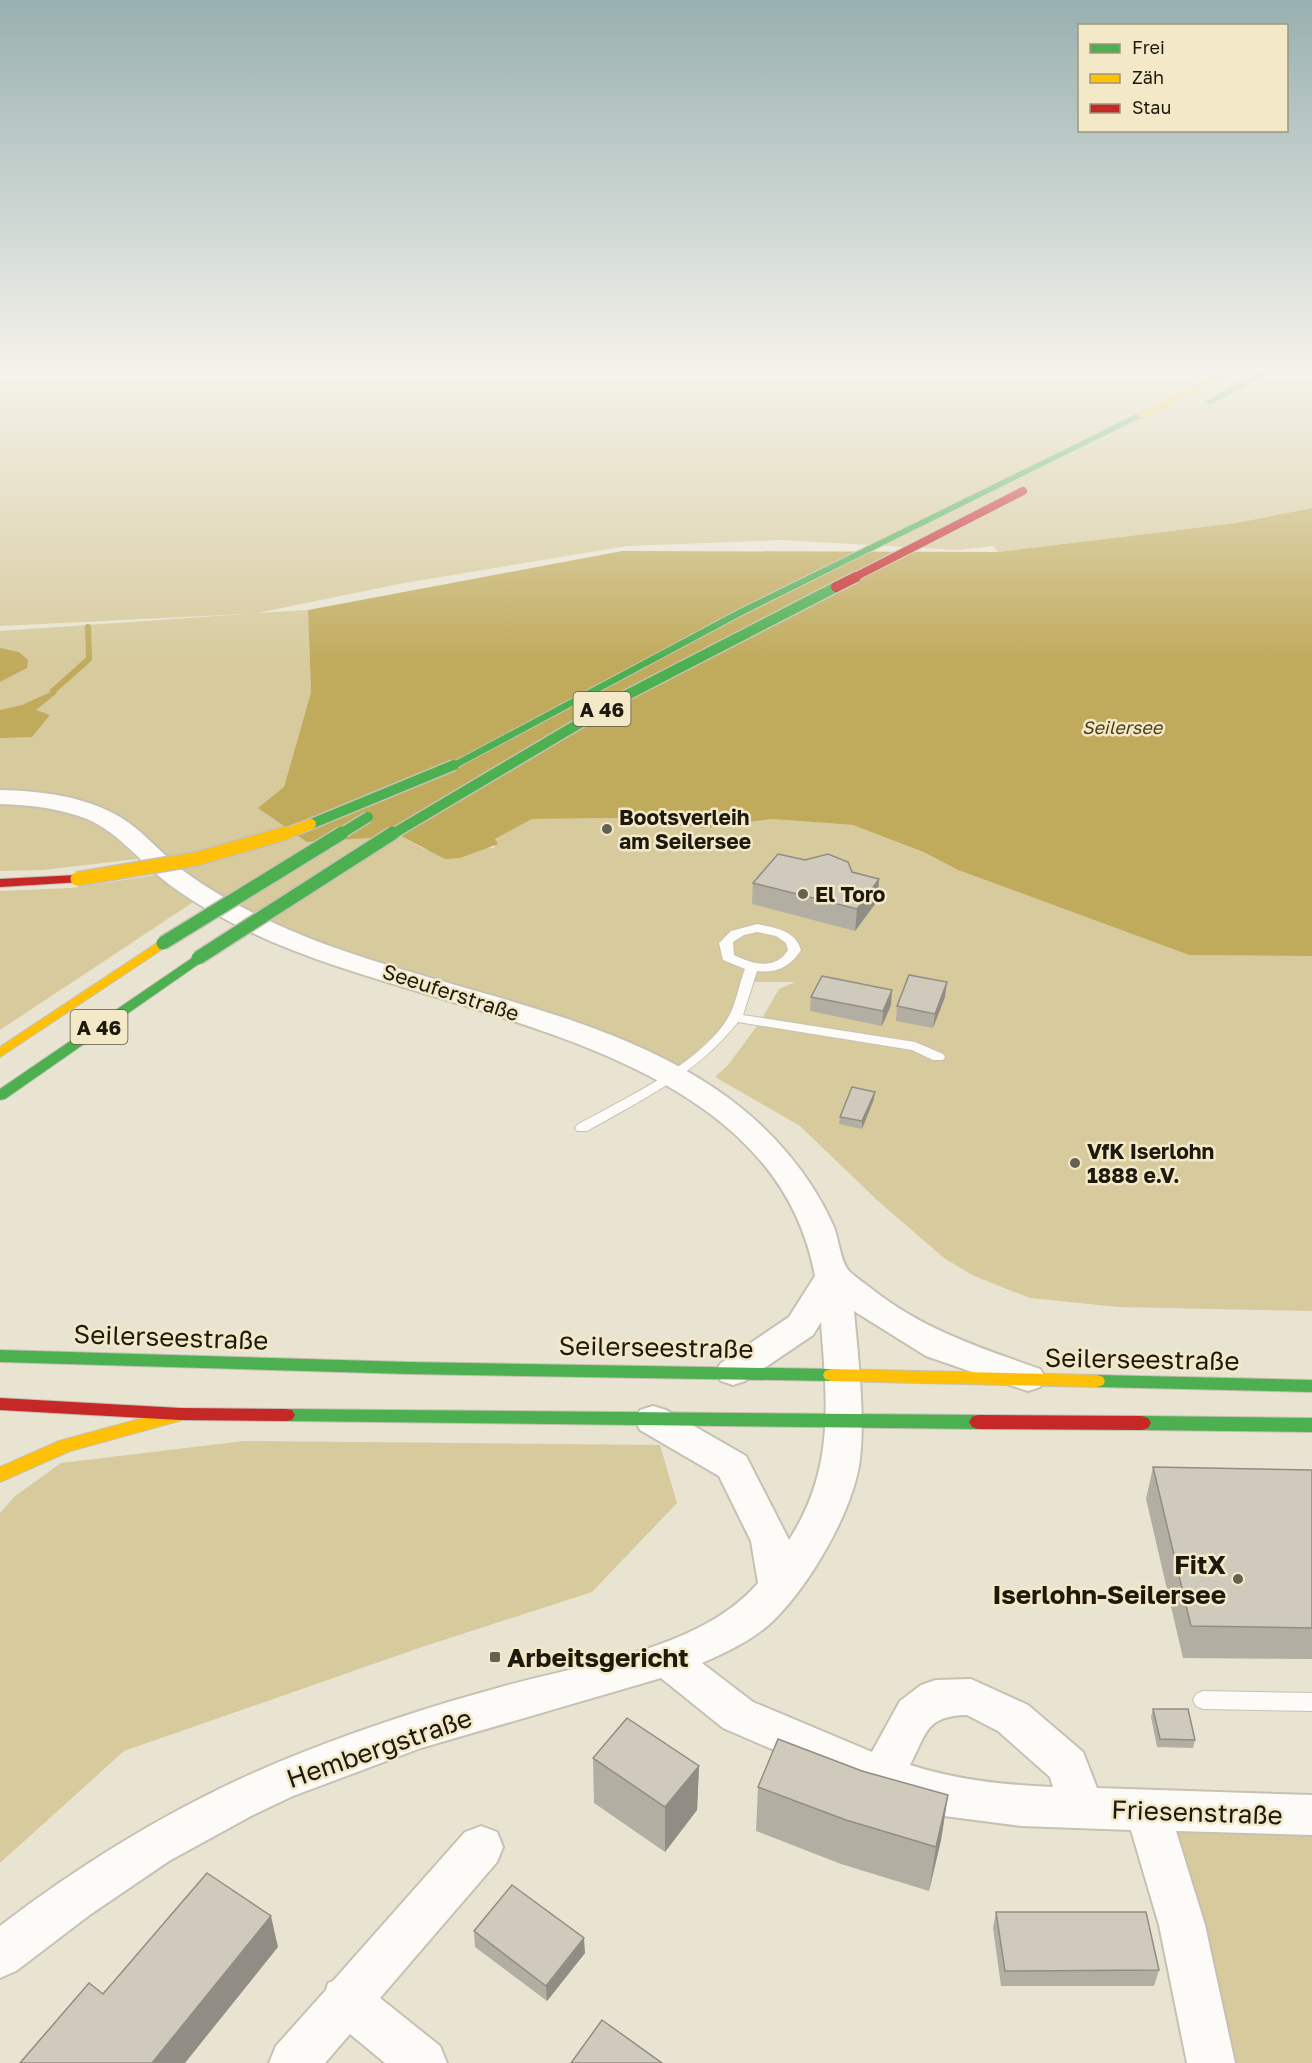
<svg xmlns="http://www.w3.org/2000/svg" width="1312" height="2063" viewBox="0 0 1312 2063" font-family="'Golos Text',sans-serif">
<rect width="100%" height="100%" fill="#e9e4d2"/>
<!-- green -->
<path fill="#d7ca9d" d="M 0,373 L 1312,373 L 1312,508 L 1236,523 L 998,552 L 993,546 L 958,550 L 781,540 L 627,546 L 399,584 L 257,613 L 308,610 L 311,692 L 284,787 L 401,836 L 424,849 L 460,858 L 486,847 L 494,848 L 495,839 L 532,819 L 620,818 L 704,828 L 772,819 L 853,825 L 920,851 L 958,870 L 1189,955 L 1312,956 L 1312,1311 L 1118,1307 L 1030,1298 L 1004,1288 L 972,1275 L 944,1258 L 878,1201 L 800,1126 L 715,1077 L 728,1065 L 760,1022 L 779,989 L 795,982 L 740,982 L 732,1014 L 724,1026 L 675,1071 L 328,951 L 219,901 L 97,811 L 0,794 L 0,631 L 246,614 L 0,626 Z
M 0,802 C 64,807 91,812 137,859 L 43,870 L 0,871 Z
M 163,874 L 198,899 L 0,1030 L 0,891 L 71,888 Z
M 244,1441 L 660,1445 L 677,1503 L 592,1592 L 422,1647 L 124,1751 L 0,1863 L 0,1513 L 15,1496 L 61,1463 Z
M 1164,1822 L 1312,1825 L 1312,2063 L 1218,2063 Z"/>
<!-- water -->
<path fill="#c0aa5c" d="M 1312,508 L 1312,956 L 1189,955 L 958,870 L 923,852 L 853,825 L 772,819 L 704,828 L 620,818 L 532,819 L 495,839 L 498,844 L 460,858 L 445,859 L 401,836 L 307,842 L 258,808 L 284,787 L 311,692 L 308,610 L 622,551 L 998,552 L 1236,523 Z
M 0,648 L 19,652 L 28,660 L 27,668 L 0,682 Z
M 53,691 L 57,693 L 36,710 L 50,715 L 32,737 L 0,738 L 0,710 L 22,705 Z"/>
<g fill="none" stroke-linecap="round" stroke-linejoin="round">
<!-- stream -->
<path stroke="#c0aa5c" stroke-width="6" d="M 53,691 L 89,659 L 88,627"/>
<defs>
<path id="lane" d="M 757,924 C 775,928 795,930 801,950 C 791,966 776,974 757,971 L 743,1015 L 915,1042 L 943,1054 L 945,1057 L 943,1060 L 933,1060 L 912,1050 L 738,1022 C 698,1073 642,1100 587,1131 L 577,1131 L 575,1128 L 577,1125 C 623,1099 705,1062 730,1014 C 737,1000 739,984 745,969 L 723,960 L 719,943 L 731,931 ZM 757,932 L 776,936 L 786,943 L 788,950 C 775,971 752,964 734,955 L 733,942 L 744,935 Z
M 1203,1691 L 1312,1693 L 1312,1711 L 1203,1709 L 1196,1706 L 1193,1700 L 1196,1694 Z"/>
<path id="street" d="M 0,790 C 41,791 84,796 120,817 C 142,830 157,849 176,865 C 202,886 231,902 261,917 C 408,989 594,1000 727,1097 C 771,1129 811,1175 833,1225 C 839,1238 840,1261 849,1271 C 856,1278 866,1284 873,1290 C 924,1330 981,1348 1040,1369 L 1046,1378 L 1040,1387 L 1028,1391 L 1016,1387 L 926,1356 L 854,1311 C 858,1357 866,1421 859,1466 C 850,1516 809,1586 773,1621 C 753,1640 727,1652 702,1663 L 753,1702 L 872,1752 L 900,1701 L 921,1685 L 936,1680 L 971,1679 L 1028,1705 L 1083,1752 L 1097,1788 L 1312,1795 L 1312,1835 L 1176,1831 L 1205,1925 L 1235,2063 L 1187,2063 L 1159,1925 L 1131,1830 L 1021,1826 L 944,1816 L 867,1790 L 723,1728 L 661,1678 L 421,1748 L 293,1796 L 251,1816 L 169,1861 L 91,1914 L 16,1971 L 0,1978 L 0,1926 C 94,1854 195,1794 306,1751 C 370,1726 435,1705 501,1687 C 582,1664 701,1650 758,1583 L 751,1541 L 719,1476 L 640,1430 L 635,1420 L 640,1410 L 653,1406 L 666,1410 L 746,1456 L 789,1540 C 835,1469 827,1403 821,1322 L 813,1335 L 745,1381 L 733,1385 L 721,1381 L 715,1372 L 721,1363 L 789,1317 L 815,1276 C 771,1037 436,1019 257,935 C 223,919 189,901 160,877 C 136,857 117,832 87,819 C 59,808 30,805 0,804 ZM 967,1715 L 998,1731 L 1050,1777 L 1053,1787 C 1004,1785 956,1780 910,1765 C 927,1732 926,1716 967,1715 Z
M 481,1826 L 497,1832 L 503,1847 L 497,1862 L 380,1998 L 440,2046 L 447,2063 L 385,2063 L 350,2034 L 325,2063 L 269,2063 L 276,2046 L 326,1990 L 328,1983 L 333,1981 L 465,1832 Z"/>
<path id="fast" d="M 1259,373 L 1269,373 L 1211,404 L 1204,402 Z
M 1137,414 L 1144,416 L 744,614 L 458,767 L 450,767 L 448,765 L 738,610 Z
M 198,954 L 204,958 L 203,961 L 5,1099 L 0,1100 L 0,1089 Z
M 0,1350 L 408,1362 L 831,1369 L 837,1371 L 839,1375 L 837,1379 L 831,1381 L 408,1374 L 0,1362 Z
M 1097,1375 L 1312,1380 L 1312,1392 L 1097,1387 L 1091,1385 L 1089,1381 L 1091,1377 Z
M 286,1409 L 978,1415 L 984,1417 L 987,1422 L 984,1427 L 978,1429 L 286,1421 L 280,1420 L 277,1415 L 280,1410 Z
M 1142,1416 L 1312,1418 L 1312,1432 L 1142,1430 L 1136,1428 L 1133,1423 L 1136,1418 Z"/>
<path id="slow" d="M 1221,373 L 1231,373 L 1143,418 L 1136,416 Z
M 163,939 L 167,940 L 169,943 L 167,946 L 0,1057 L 0,1047 Z
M 831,1369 L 1097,1375 L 1103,1377 L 1105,1381 L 1103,1385 L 1097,1387 L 831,1381 L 825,1379 L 823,1375 L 825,1371 Z
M 180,1408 L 186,1409 L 189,1414 L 186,1419 L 70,1451 L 0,1482 L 0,1467 L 59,1441 Z"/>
<path id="jam" d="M 77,875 L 81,876 L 83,879 L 81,882 L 0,887 L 0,879 Z
M 0,1398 L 180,1408 L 286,1409 L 292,1410 L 295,1415 L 292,1420 L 286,1421 L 180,1420 L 0,1410 Z
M 978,1415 L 1142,1416 L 1148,1418 L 1151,1423 L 1148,1428 L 1142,1430 L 978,1429 L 972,1427 L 969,1422 L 972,1417 Z"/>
</defs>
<!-- lane casing -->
<use href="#lane" stroke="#c6c1b3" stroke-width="2"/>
<!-- street casing -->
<use href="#street" stroke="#c6c1b3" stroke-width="4"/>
<!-- fast casing -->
<use href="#fast" stroke="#c6c1b3" stroke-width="2"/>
<!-- slow casing -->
<use href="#slow" stroke="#c6c1b3" stroke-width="2"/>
<!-- jam casing -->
<use href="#jam" stroke="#c6c1b3" stroke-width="2"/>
<!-- lane -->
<use href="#lane" fill="#fcfbf8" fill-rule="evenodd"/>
<!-- street -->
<use href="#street" fill="#fcfbf8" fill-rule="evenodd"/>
<!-- fast -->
<use href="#fast" fill="#4caf50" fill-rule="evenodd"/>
<!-- slow -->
<use href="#slow" fill="#ffc107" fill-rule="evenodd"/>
<!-- jam -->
<use href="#jam" fill="#c62828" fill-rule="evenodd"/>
<defs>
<path id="fast-bridge-far1" d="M 311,824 L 454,765
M 339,835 L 368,817
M 391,835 L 627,695 L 836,587"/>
<path id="fast-bridge" d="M 163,943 L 342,833
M 198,958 L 393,833"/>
<path id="slow-bridge-far1" d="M 282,835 L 311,824"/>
<path id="slow-bridge" d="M 77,879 L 196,859 L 286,833"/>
<path id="jam-bridge-far1" d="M 853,578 L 1023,491"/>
<path id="jam-bridge" d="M 836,587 L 856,577"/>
</defs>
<!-- fast-bridge-far1 casing -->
<use href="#fast-bridge-far1" stroke="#c6c1b3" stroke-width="13" stroke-linecap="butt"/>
<!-- fast-bridge casing -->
<use href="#fast-bridge" stroke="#c6c1b3" stroke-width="16" stroke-linecap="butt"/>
<!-- slow-bridge-far1 casing -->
<use href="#slow-bridge-far1" stroke="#c6c1b3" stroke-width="13" stroke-linecap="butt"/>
<!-- slow-bridge casing -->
<use href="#slow-bridge" stroke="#c6c1b3" stroke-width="16" stroke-linecap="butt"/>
<!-- jam-bridge-far1 casing -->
<use href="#jam-bridge-far1" stroke="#c6c1b3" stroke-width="10" stroke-linecap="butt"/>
<!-- jam-bridge casing -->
<use href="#jam-bridge" stroke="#c6c1b3" stroke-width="13" stroke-linecap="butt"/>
<!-- fast-bridge-far1 -->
<use href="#fast-bridge-far1" stroke="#4caf50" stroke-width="10"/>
<!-- fast-bridge -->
<use href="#fast-bridge" stroke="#4caf50" stroke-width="13"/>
<!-- slow-bridge-far1 -->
<use href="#slow-bridge-far1" stroke="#ffc107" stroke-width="10"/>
<!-- slow-bridge -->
<use href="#slow-bridge" stroke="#ffc107" stroke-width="13"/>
<!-- jam-bridge-far1 -->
<use href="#jam-bridge-far1" stroke="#c62828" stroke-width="8"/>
<!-- jam-bridge -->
<use href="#jam-bridge" stroke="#c62828" stroke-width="10"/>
</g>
<!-- wall -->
<path fill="#b2aea2" d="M 852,872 L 878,900 L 855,931 L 752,904 L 753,883 Z
M 811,997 L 891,1005 L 882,1026 L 810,1011 Z
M 945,997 L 933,1028 L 896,1021 L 897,1006 Z
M 874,1099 L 862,1129 L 839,1124 L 840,1117 Z
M 1153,1467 L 1312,1470 L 1312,1659 L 1183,1658 L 1146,1499 Z
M 1153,1709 L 1195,1740 L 1193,1748 L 1157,1747 L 1151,1717 Z
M 593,1758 L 699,1766 L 697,1810 L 665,1852 L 594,1803 Z
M 862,1771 L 948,1795 L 941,1840 L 929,1891 L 841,1864 L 756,1831 L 758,1787 Z
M 996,1912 L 1159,1970 L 1154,1986 L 1001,1986 L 993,1928 Z
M 474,1931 L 585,1953 L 547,2001 L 475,1947 Z"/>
<!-- shaded-wall -->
<path fill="#918d84" d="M 879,879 L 878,900 L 855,931 L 857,909 Z
M 947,982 L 945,997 L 933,1028 L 935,1014 Z
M 892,990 L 891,1005 L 882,1026 L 883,1011 Z
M 875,1092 L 874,1099 L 862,1129 L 862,1121 Z
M 699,1766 L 697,1810 L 665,1852 L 665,1807 Z
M 948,1795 L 941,1840 L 929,1891 L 936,1847 Z
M 271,1916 L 278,1947 L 185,2063 L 152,2063 Z
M 584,1938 L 585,1953 L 547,2001 L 546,1986 Z"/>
<!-- building -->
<path fill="#cfcabc" stroke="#918d84" stroke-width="1.5" d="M 778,854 L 805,860 L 828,854 L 848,862 L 852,872 L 879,879 L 857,909 L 753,883 Z
M 909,975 L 947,982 L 935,1014 L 897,1006 Z
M 822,976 L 892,990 L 883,1011 L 811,997 Z
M 852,1087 L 875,1092 L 862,1121 L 840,1117 Z
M 1153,1467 L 1312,1470 L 1312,1628 L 1191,1626 Z
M 1153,1709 L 1188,1709 L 1195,1740 L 1160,1739 Z
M 627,1718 L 699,1766 L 665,1807 L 593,1758 Z
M 778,1739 L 862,1771 L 948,1795 L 936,1847 L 846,1820 L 758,1787 Z
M 207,1873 L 271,1916 L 152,2063 L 20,2063 L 89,1983 L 103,1994 Z
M 512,1885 L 584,1938 L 546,1986 L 474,1931 Z
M 996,1912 L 1146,1912 L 1159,1970 L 1005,1971 Z
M 602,2020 L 662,2063 L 571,2063 Z"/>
<!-- sky -->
<linearGradient id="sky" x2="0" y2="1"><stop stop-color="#98b0b0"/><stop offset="0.56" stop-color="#f5f3eb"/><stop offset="1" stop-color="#f5f3eb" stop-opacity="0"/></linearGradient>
<rect width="1312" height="662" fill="url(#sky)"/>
<!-- markers -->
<g fill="#646052" stroke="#f3e9c8" stroke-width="2">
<circle cx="607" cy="829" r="6"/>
<circle cx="803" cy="894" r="6"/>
<circle cx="1075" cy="1163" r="6"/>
<circle cx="1238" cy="1579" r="6"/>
<rect x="489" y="1651" width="12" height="12" rx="3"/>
</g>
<g text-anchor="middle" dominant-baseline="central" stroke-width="5" stroke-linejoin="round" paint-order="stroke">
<!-- far-water labels -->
<g font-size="18" font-style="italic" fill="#4b3e15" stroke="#f3e9c8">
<text x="1122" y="727">Seilersee</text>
</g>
<!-- shield labels -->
<g fill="#f3e9c8" stroke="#5d5745" stroke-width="1.5">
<rect x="573.5" y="692" width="57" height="34" rx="4.5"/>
<rect x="70.5" y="1010" width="57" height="34" rx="4.5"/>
</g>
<g font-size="20" font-weight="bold" fill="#1d190d">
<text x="602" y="709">A 46</text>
<text x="99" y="1027">A 46</text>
</g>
<!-- poi labels -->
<g font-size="21" font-weight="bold" fill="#1d190d" stroke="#f3e9c8" text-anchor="start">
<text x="619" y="817">Bootsverleih<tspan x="619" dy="24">am Seilersee</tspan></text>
<text x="815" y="894">El Toro</text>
<text x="1087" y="1151">VfK Iserlohn<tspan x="1087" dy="24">1888 e.V.</tspan></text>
</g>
<!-- street labels -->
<g font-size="21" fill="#1d190d" stroke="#f3e9c8">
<text transform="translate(451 992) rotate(18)">Seeuferstraße</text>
</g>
<!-- near-street labels -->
<g font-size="26" fill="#1d190d" stroke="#f3e9c8">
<text transform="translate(171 1337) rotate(2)">Seilerseestraße</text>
<text transform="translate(656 1347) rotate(1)">Seilerseestraße</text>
<text transform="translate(1142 1359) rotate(1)">Seilerseestraße</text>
<text transform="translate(379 1748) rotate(-19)">Hembergstraße</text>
<text transform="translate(1197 1812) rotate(2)">Friesenstraße</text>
</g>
<!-- near-poi labels -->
<g font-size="26" font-weight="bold" fill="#1d190d" stroke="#f3e9c8" text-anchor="end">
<text x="1226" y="1564">FitX<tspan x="1226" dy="30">Iserlohn-Seilersee</tspan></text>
<text x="507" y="1657" text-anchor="start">Arbeitsgericht</text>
</g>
</g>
<!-- legend -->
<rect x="1078" y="24" width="210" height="108" fill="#f3e9c8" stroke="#9d967d" stroke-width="1.5"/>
<rect x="1090" y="44" width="30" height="9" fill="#4caf50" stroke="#9d967d" stroke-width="1.5"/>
<text x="1132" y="54" font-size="18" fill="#1d190d">Frei</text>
<rect x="1090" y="74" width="30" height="9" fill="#ffc107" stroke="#9d967d" stroke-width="1.5"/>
<text x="1132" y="84" font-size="18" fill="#1d190d">Zäh</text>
<rect x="1090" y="104" width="30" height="9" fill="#c62828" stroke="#9d967d" stroke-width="1.5"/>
<text x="1132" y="114" font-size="18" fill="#1d190d">Stau</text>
</svg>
